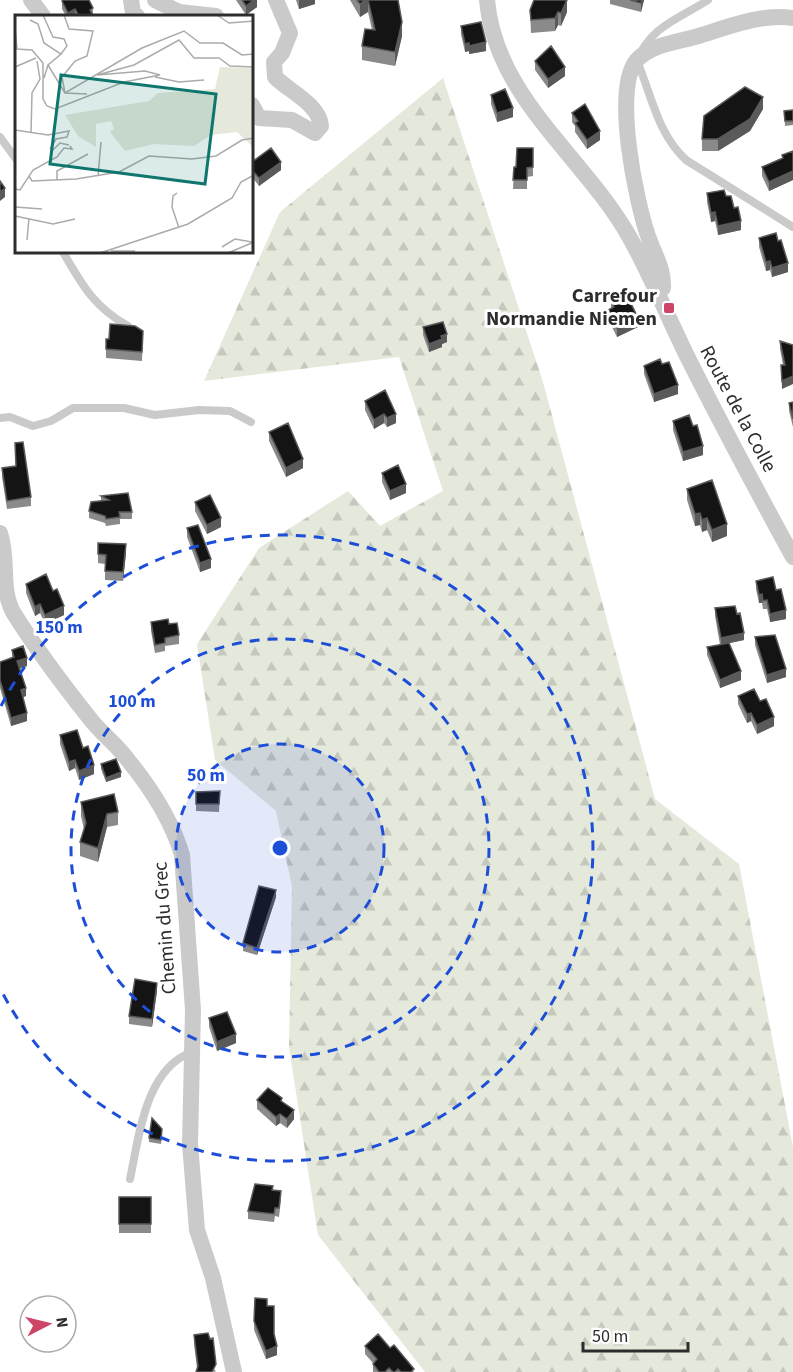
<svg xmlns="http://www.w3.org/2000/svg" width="793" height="1372" viewBox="0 0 793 1372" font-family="'Source Sans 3',sans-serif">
<defs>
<pattern id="forest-firs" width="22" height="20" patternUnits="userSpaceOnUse" patternTransform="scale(1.5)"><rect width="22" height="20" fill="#e5e9dc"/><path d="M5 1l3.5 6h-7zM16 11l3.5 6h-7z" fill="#c5c8bd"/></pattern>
</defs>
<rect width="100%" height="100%" fill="#fff"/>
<!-- forest -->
<path fill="url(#forest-firs)" d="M 443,78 L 543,382 L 655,799 L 739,864 L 793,1147 L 793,1372 L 425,1372 L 318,1235 L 289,1047 L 292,887 L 276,811 L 215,760 L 197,644 L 259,548 L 348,491 L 380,526 L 443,491 L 399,357 L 204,381 L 280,212 Z"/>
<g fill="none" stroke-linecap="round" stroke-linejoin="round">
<!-- lane -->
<path stroke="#cacaca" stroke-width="8" d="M 708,0 C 679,19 650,26 637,61 C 652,96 657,133 686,160 L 793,227
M 0,137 L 16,159
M 63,252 C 82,285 94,307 128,326
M 0,418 L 10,417 L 33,426 L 51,421 L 73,408 L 124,408 L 155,415 L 199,410 L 230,411 L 251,422
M 130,1179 C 139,1137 145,1069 192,1052"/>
<!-- street -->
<path stroke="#cacaca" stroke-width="16" d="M 31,0 L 43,16
M 131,0 L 133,13 L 137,16
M 155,0 L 179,12 L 216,16
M 487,0 C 496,99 584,156 630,238 C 651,276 668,317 687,356 C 721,424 757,491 793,557
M 252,105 L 259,118 L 292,120 L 315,133 L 321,126 C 319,104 290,92 275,77 L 274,62 L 282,53 L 290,33 L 276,0
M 657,293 L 663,288 C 664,268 654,254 648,236 C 636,201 613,91 636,61 C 649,45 677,42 695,37 C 726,28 761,13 793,18
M 0,533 C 9,559 0,588 13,612 C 36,649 64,686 91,720 C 102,734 117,745 128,760 C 150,787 172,821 182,855 L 193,1010 L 190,1144 L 197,1230 L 213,1278 L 234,1372"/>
</g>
<!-- wall -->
<path fill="#8a8a8a" d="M 236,0 L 257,0 L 257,7 L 246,15 Z
M 296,0 L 315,0 L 315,4 L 299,9 Z
M 350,0 L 398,0 L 402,36 L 395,66 L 362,60 L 362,46 L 372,30 L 368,12 L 360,17 Z
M 610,0 L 644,0 L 641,12 L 610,4 Z
M 62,1 L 93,8 L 93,16 L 66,16 L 62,9 Z
M 530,10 L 567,12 L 561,26 L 558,25 L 555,31 L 531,33 Z
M 461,26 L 486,51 L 469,54 L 469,51 L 465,52 L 461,34 Z
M 535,61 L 565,76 L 548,88 L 535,70 Z
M 491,95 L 513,117 L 497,122 L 491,104 Z
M 763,109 L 750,131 L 718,151 L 702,151 L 702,139 Z
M 793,110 L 793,125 L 785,126 L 784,111 Z
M 572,113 L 600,140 L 587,149 L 575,132 L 575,126 L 572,122 Z
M 533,148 L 533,176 L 527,177 L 527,189 L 513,189 L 514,167 L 516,167 Z
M 793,151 L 793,180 L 769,191 L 762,176 L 762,167 L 782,159 L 782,155 Z
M 252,162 L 281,170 L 259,186 L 252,177 Z
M 707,193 L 726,196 L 734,208 L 741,230 L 718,235 L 715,221 L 711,222 L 707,202 Z
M 759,238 L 788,272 L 772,277 L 770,270 L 766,271 L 759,247 Z
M 611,300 L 638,327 L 617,337 L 608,319 L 608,310 L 611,308 Z
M 423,327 L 447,342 L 442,344 L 442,347 L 429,352 L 423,335 Z
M 143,331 L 142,361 L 106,358 L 106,339 L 109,339 Z
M 780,341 L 793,345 L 782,389 L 781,365 L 783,365 L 780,349 Z
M 662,364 L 678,394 L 654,402 L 644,374 L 644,366 Z
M 365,401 L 396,423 L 387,427 L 384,423 L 374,429 L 365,410 Z
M 793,402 L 793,427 L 789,411 L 789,403 Z
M 673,421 L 693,426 L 703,455 L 683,461 L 673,430 Z
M 269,432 L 303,468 L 286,477 L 269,441 Z
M 16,466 L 31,497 L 31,506 L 7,509 L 2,477 L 2,468 Z
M 382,473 L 406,493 L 390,500 L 382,482 Z
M 687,489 L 727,536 L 712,542 L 707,530 L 702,532 L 700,525 L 695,526 L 687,500 Z
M 101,496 L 132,512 L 132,519 L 120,519 L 120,524 L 106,526 L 105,523 L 89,518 L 89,511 L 101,501 Z
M 195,502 L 221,527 L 207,534 L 195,511 Z
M 187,528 L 211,568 L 200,572 L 187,537 Z
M 98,543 L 126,553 L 123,581 L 105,580 L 105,564 L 98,563 Z
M 756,581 L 776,590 L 786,619 L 770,622 L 767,609 L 763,609 L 762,603 L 759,603 L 756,589 Z
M 26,584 L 64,615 L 45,624 L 40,613 L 35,616 L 26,593 Z
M 715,608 L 737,614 L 744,640 L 729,643 L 741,680 L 720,688 L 707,655 L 707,647 L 720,645 L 715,616 Z
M 151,622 L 169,624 L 179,635 L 179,644 L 165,646 L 165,651 L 155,653 L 151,631 Z
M 755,637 L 786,677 L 767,683 L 755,645 Z
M 12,650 L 27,666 L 20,669 L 26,696 L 23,697 L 27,721 L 11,726 L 0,688 L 0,662 L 12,658 Z
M 738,696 L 760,701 L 774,726 L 757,734 L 751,721 L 747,723 L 738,704 Z
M 60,735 L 83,748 L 94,774 L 79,780 L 75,768 L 69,771 L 60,744 Z
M 101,764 L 121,777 L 106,782 L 101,769 Z
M 220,791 L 219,812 L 196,811 L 196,792 Z
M 81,802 L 118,812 L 118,825 L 107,827 L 98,862 L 80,856 L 80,842 L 84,829 L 81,816 Z
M 276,897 L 257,955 L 243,951 L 243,943 Z
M 157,991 L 152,1027 L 129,1024 L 129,1016 Z
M 209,1018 L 236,1043 L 217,1051 L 209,1027 Z
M 257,1100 L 282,1102 L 294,1119 L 287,1128 L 280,1123 L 276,1126 L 257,1109 Z
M 162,1134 L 161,1144 L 149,1142 L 149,1138 Z
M 273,1190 L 281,1200 L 279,1217 L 275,1216 L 274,1222 L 248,1219 L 248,1211 Z
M 119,1197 L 151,1197 L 151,1233 L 119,1233 Z
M 255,1298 L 267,1306 L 274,1334 L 277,1355 L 266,1359 L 254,1330 Z
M 194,1335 L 216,1372 L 197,1368 L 194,1344 Z
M 365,1346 L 390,1348 L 414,1372 L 373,1372 L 373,1363 L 365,1354 Z"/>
<!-- shaded-wall -->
<path fill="#5a5a5a" d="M 254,0 L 257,0 L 257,7 L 246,15 L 246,6 Z
M 299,0 L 315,0 L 315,4 L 299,9 Z
M 365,0 L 368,0 L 368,12 L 360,17 L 360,4 Z
M 567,0 L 567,12 L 561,26 L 561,13 Z
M 642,0 L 644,0 L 641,12 L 641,3 Z
M 75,9 L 75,16 L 68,16 L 68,13 Z
M 558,12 L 558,25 L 555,31 L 555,18 Z
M 402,22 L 402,36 L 395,66 L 395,52 Z
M 486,42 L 486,51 L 469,54 L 469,46 Z
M 469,43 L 469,51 L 465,52 L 465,44 Z
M 565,67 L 565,76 L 548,88 L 548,79 Z
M 763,97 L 763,109 L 750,131 L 718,151 L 718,139 Z
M 513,108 L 513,117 L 497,122 L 497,113 Z
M 600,131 L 600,140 L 587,149 L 587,140 Z
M 281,162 L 281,170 L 259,186 L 259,178 Z
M 793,171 L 793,180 L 769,191 L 769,182 Z
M 5,188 L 5,197 L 0,201 L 0,192 Z
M 715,212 L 715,221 L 711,222 L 711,213 Z
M 741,221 L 741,230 L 718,235 L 718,226 Z
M 770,261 L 770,270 L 766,271 L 766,262 Z
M 788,263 L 788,272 L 772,277 L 772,268 Z
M 638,318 L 638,327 L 617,337 L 617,328 Z
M 447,334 L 447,342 L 442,344 L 442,347 L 429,352 L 429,344 L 441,336 Z
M 793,376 L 793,384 L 782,389 L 782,381 Z
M 678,385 L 678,394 L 654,402 L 654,394 Z
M 384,414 L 384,423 L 374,429 L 374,420 Z
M 396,414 L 396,423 L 387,427 L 387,418 Z
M 703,446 L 703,455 L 683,461 L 683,452 Z
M 303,459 L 303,468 L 286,477 L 286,468 Z
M 406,484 L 406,493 L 390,500 L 390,491 Z
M 700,513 L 700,525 L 695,526 L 695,514 Z
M 221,518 L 221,527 L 207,534 L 207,525 Z
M 707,518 L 707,530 L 702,532 L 702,520 Z
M 727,524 L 727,536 L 712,542 L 712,530 Z
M 126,544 L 126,553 L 123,581 L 123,572 Z
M 211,559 L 211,568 L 200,572 L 200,563 Z
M 762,594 L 762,603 L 759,603 L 759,595 Z
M 40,604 L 40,613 L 35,616 L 35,607 Z
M 64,606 L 64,615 L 45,624 L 45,615 Z
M 786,610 L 786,619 L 770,622 L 770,614 Z
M 744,633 L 744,640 L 721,645 L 721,638 Z
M 27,658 L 27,666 L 17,669 L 17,661 Z
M 786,669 L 786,677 L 767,683 L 767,675 Z
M 741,671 L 741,680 L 720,688 L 720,680 Z
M 26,688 L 26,696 L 21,698 L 21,690 Z
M 27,713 L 27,721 L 11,726 L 11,718 Z
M 751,713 L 751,721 L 747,723 L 747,714 Z
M 774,717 L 774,726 L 757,734 L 757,725 Z
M 75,760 L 75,768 L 69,771 L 69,762 Z
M 94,765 L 94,774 L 79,780 L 79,771 Z
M 121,772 L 121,777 L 106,782 L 106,778 Z
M 107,814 L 107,827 L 98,862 L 98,848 Z
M 276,890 L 276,897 L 257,955 L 257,948 Z
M 157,983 L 157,991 L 152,1027 L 152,1019 Z
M 236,1034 L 236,1043 L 217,1051 L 217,1042 Z
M 294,1110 L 294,1119 L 287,1128 L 287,1119 Z
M 280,1114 L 280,1123 L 276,1126 L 276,1117 Z
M 277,1346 L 277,1355 L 266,1359 L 266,1351 Z"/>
<!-- building -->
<path fill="#141414" stroke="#5a5a5a" stroke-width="1.5" d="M 63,0 L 89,0 L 93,8 L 90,10 L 93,16 L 79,16 L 75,9 L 68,13 L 62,1 Z
M 242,0 L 254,0 L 246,6 Z
M 357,0 L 365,0 L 360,4 Z
M 368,0 L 398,0 L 402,22 L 395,52 L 362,46 L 365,29 L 375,30 Z
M 534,0 L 567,0 L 561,13 L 558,12 L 555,18 L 531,20 L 530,10 Z
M 630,0 L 642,0 L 641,3 Z
M 481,22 L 486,42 L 469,46 L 469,43 L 465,44 L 461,26 Z
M 551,46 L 565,67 L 548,79 L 535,61 Z
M 745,87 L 763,97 L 750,119 L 718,139 L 702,139 L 704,116 Z
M 505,89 L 513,108 L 497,113 L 491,95 Z
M 585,104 L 600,131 L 587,140 L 575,123 L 578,121 L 572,113 Z
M 793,110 L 793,121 L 785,121 L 784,111 Z
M 271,148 L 281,162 L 259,178 L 252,170 L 252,162 Z
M 517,148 L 533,148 L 533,167 L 527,168 L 527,180 L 513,180 L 514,167 L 516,167 Z
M 793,151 L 793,171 L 769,182 L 762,167 L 783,158 L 782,155 Z
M 0,181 L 5,188 L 0,192 Z
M 724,190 L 726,196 L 731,196 L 734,208 L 738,207 L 741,221 L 718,226 L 715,212 L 711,213 L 707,193 Z
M 776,233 L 778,241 L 781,240 L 788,263 L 772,268 L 770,261 L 766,262 L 759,238 Z
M 626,293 L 638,318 L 617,328 L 608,310 L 614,307 L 611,300 Z
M 443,322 L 447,334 L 441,336 L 442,339 L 429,344 L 423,327 Z
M 110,324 L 135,326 L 143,331 L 142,352 L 106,349 L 106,339 L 109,339 Z
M 780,341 L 793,345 L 793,376 L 782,381 L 781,365 L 785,365 Z
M 660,359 L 662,364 L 669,362 L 678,385 L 654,394 L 644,366 Z
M 385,390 L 396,414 L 387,418 L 384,414 L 374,420 L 365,401 Z
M 793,402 L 793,419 L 789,403 Z
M 689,415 L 693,426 L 697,425 L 703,446 L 683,452 L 673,421 Z
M 288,423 L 303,459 L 286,468 L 269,432 Z
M 23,442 L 31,497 L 7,501 L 2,468 L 16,466 L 15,443 Z
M 398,465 L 406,484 L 390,491 L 382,473 Z
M 712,480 L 727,524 L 712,530 L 707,518 L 702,520 L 700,513 L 695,514 L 687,489 Z
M 128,493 L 132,512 L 119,512 L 120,517 L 106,519 L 105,516 L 89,511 L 91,502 L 109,500 L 101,496 Z
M 210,495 L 221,518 L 207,525 L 195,502 Z
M 198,525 L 211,559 L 200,563 L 187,528 Z
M 98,543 L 126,544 L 123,572 L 105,571 L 106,555 L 98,554 Z
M 46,574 L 53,591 L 57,589 L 64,606 L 45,615 L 40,604 L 35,607 L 26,584 Z
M 773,577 L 776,590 L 781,589 L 786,610 L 770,614 L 767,600 L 763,601 L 762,594 L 759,595 L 756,581 Z
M 735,606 L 737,614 L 740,613 L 744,633 L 721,638 L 715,608 Z
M 168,619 L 169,624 L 177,623 L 179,635 L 165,638 L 165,643 L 155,645 L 151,622 Z
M 775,635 L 786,669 L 767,675 L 755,637 Z
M 729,643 L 741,671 L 720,680 L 707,647 Z
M 23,646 L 27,658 L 17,661 L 26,688 L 21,690 L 27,713 L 11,718 L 0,680 L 0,662 L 14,657 L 12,650 Z
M 754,689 L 760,701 L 766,699 L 774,717 L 757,725 L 751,713 L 747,714 L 738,696 Z
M 77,730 L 83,748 L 88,746 L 94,765 L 79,771 L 75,760 L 69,762 L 60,735 Z
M 116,759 L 121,772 L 106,778 L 101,764 Z
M 220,791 L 219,804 L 196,804 L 196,792 Z
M 114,794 L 118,812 L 107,814 L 98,848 L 80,842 L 86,823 L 81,802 Z
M 259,886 L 276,890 L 257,948 L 243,943 Z
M 135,979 L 157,983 L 152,1019 L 129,1016 Z
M 227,1012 L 236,1034 L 217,1042 L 209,1018 Z
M 268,1088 L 282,1098 L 281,1101 L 294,1110 L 287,1119 L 280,1114 L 276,1117 L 257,1100 Z
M 152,1118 L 162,1129 L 161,1140 L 149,1138 Z
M 255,1184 L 273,1186 L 272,1190 L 281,1191 L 279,1208 L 275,1208 L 274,1214 L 248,1211 Z
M 119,1197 L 151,1197 L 151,1224 L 119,1224 Z
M 255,1298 L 267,1299 L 267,1306 L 274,1306 L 274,1334 L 277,1346 L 266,1351 L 254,1321 Z
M 208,1333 L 210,1339 L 213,1338 L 216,1364 L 212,1372 L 196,1372 L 198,1366 L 194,1335 Z
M 378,1334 L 390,1348 L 394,1345 L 414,1369 L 411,1372 L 401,1372 L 398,1369 L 395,1372 L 393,1372 L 389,1368 L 385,1372 L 379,1372 L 373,1364 L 377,1359 L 365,1346 Z"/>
<!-- distance rings -->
<circle cx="280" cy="848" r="104" fill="#1d4ed8" fill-opacity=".12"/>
<g fill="none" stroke="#1d4ed8" stroke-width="3" stroke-dasharray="10 8">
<circle cx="280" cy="848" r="104"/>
<circle cx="280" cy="848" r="209"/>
<path d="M1 706A313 313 0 1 1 1 990"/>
</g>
<!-- markers -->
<rect fill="#ce4467" stroke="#fff" stroke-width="2" x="663" y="302" width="12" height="12" rx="3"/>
<g text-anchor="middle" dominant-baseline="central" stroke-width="6" stroke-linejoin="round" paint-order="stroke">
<!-- poi labels -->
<g font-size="20" font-weight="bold" fill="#2d2d2d" stroke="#fff" text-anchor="end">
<text x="657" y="296">Carrefour<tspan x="657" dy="23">Normandie Niemen</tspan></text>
</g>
<!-- street labels -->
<g font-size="20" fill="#2d2d2d" stroke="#fff">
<text transform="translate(738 409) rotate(62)">Route de la Colle</text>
<text transform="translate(165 928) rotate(-94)">Chemin du Grec</text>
</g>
</g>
<!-- overview -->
<g transform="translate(15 15)">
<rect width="238" height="238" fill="#fff"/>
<path d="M 205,52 L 238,53 L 238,132 L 222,117 L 196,120 L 179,131 L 139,129 L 110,136 L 95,117 L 99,114 L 96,106 L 81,109 L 81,132 L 63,121 L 50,100 L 134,86 L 143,78 L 200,74 Z" fill="#e5e9dc"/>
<path fill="none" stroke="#ababab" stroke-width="1.5" d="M 28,0 L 38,22 L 49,24 L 52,31 L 46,39M 49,0 L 54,14 L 78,16 L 72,41 L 60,46 L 47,62 L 50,78 L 72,79M 202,0 L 214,8 L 239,6M 15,5 L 23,9 L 29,28 L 46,39 L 33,50 L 29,63M 0,13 L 2,34 L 17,35 L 28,48 L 28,84 L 32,91 L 40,94 L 109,67 L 145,60 L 130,56 L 82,60 L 119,50 L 164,25 L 179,43 L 204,43 L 215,51 L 239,52M 33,50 L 50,78 L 127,33 L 169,16 L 185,28 L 208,28 L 227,40 L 239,39M 0,52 L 21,43M 140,62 L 164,67 L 189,65M 0,115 L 33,120 L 54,116 L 52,122 L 41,124 L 35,134M 16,118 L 17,78 L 25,64 L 22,46M 38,135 L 45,128 L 54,130M 14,161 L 17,166 L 61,164 L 104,157 L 134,141 L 177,144 L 201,141 L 227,125 L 239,123M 83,161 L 86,127M 42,165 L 42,156 L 73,139M 0,174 L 5,175 L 18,155 L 42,142 L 49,133 L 57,134 L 55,131M 162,178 L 158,181 L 157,192 L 164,213M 0,192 L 27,194M 0,201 L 38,209 L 60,204M 12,225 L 14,203M 207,232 L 220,224 L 237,227M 96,236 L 120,236M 85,238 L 173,209 L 217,183 L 226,167 L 239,160M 213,238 L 239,227"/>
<path fill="#0f766e" fill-opacity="0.15" stroke="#0f766e" stroke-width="3" d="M 46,60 L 201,79 L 190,169 L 35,149 Z"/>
<rect width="238" height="238" fill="none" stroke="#2d2d2d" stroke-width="3"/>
</g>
<circle cx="280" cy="848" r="9" fill="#1d4ed8" stroke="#fff" stroke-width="3"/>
<g font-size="18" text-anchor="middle" font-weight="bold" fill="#1d4ed8" stroke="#fff" stroke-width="6" stroke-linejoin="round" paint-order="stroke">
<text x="59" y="633">150 m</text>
<text x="132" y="707">100 m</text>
<text x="206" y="781">50 m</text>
</g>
<!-- north arrow -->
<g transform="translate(48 1324) rotate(83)"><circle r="28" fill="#ffffff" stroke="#ababab" stroke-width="1.5"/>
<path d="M0-4.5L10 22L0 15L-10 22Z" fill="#ce4467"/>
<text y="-9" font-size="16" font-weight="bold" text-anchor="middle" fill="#2d2d2d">N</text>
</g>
<!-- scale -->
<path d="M583 1342v9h105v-9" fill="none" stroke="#2d2d2d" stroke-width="3"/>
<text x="592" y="1342" font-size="18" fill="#2d2d2d" stroke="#ffffff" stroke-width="4.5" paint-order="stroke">50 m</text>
</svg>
